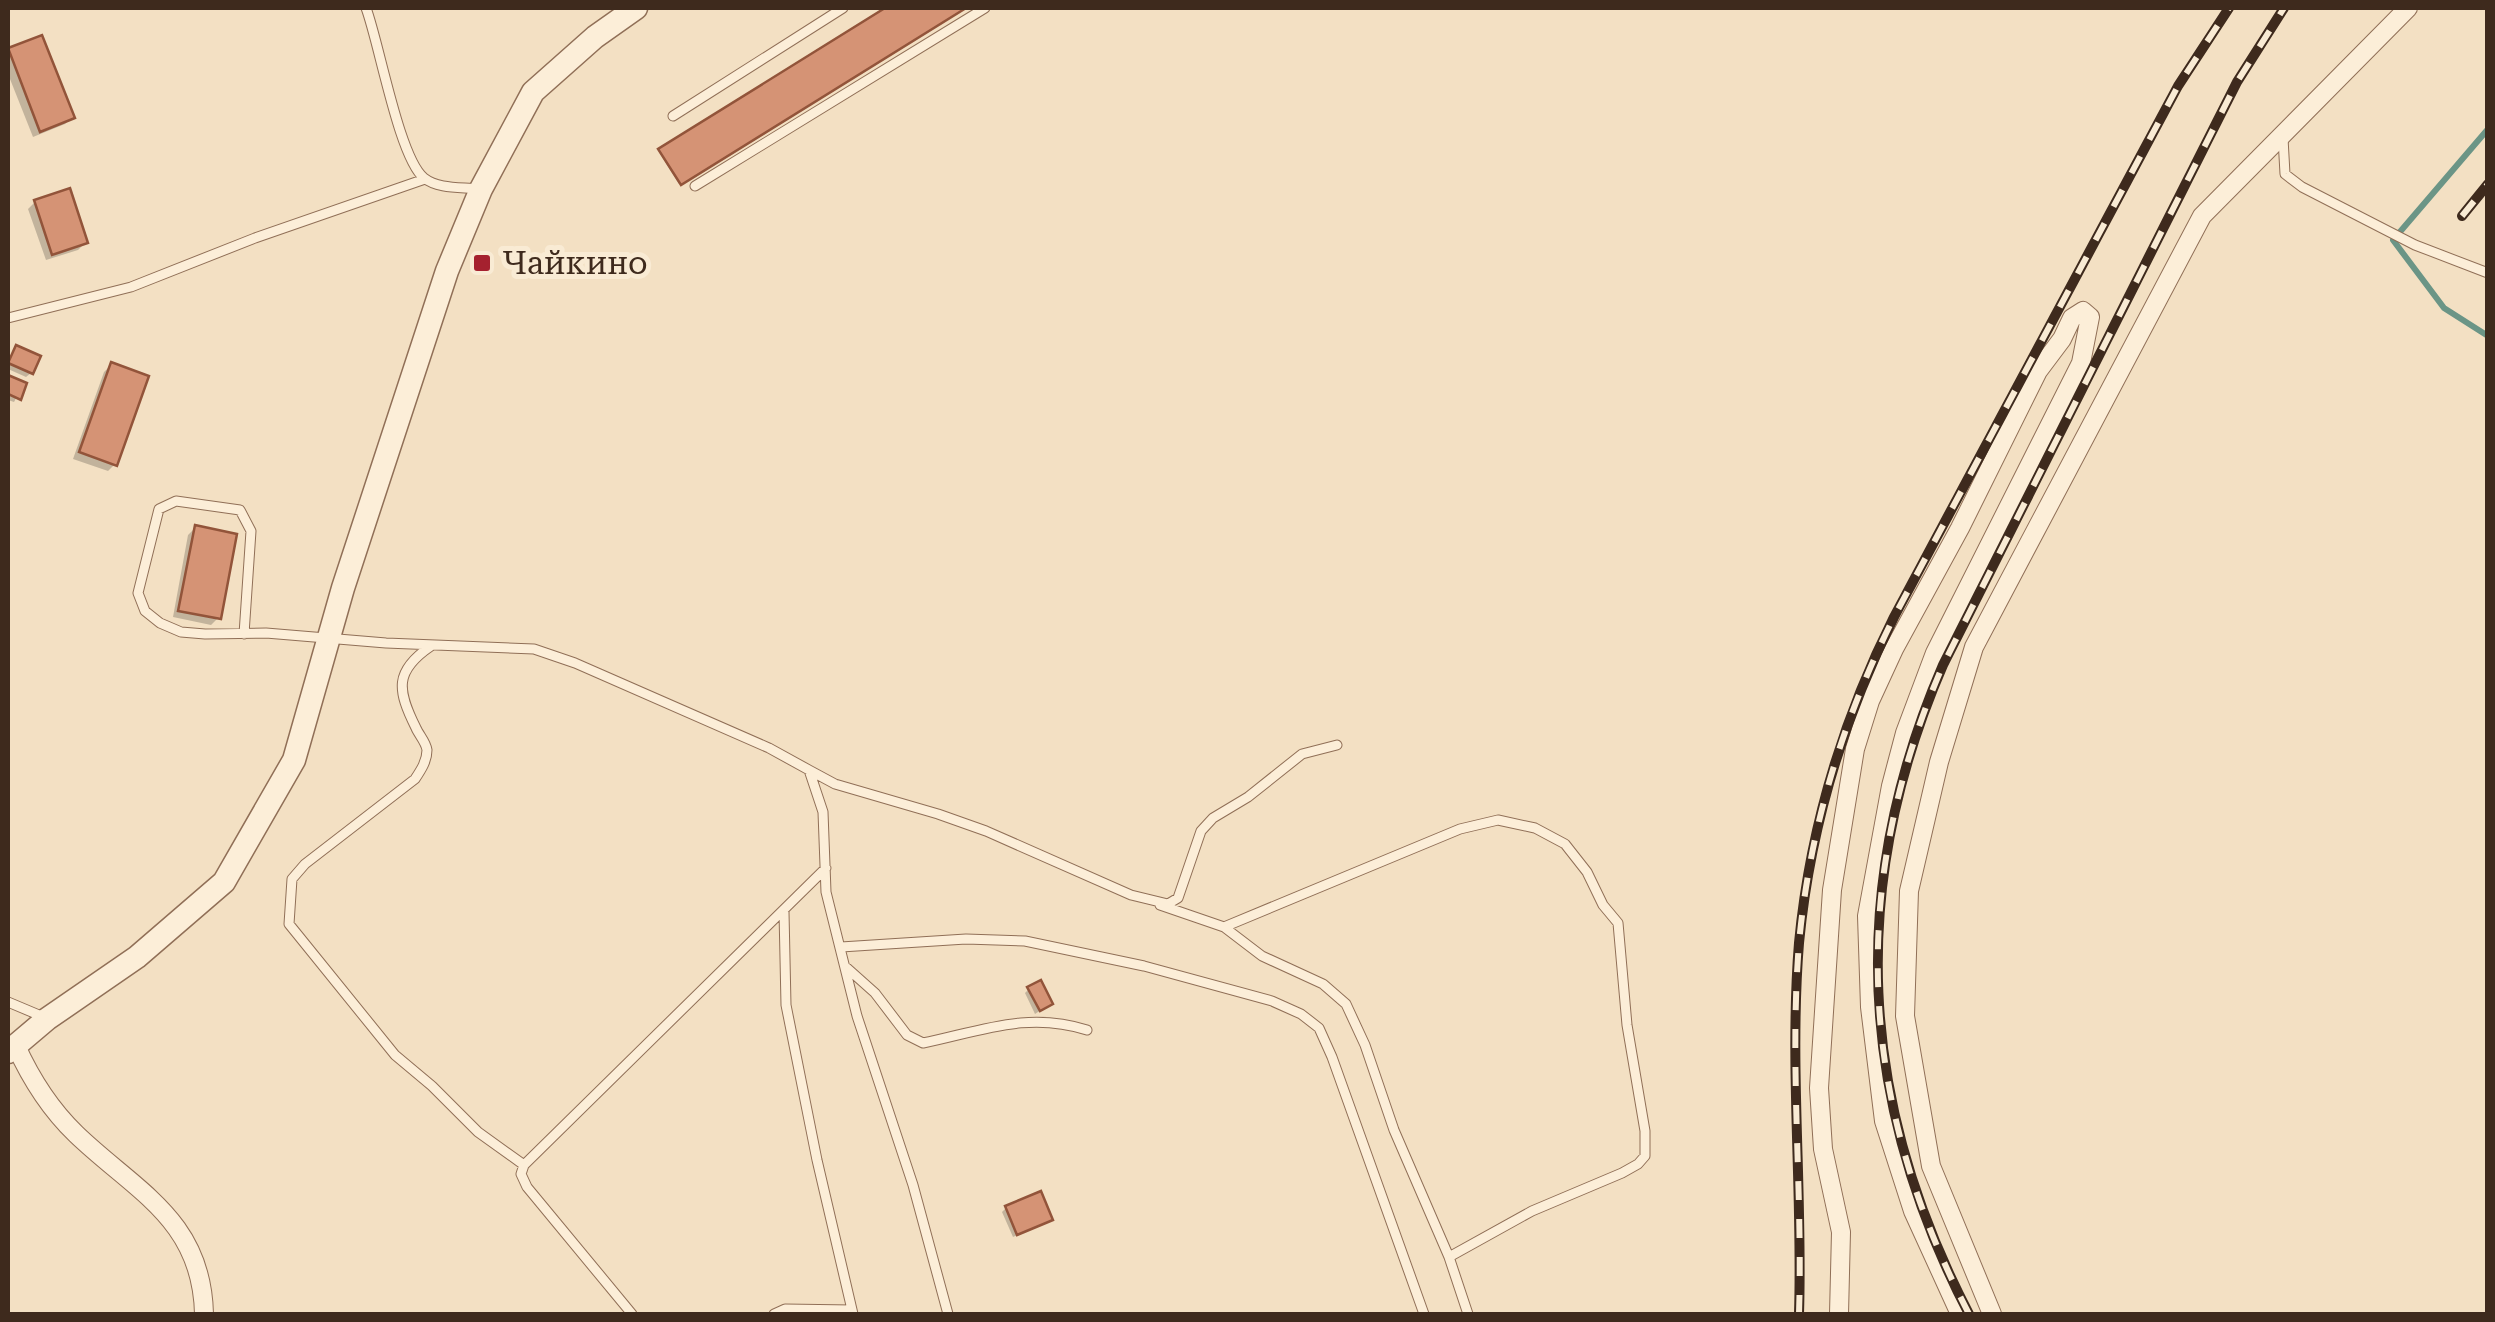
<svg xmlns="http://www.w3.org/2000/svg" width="2495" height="1322" viewBox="0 0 2495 1322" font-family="'Roboto Serif',serif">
<rect width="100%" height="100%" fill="#f3e0c3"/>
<!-- shadow -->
<path fill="#0003" d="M 890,8 L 963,8 L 679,184 L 659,152 Z
M 40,38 L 72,117 L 65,124 L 33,137 L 8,74 L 8,51 Z
M 35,202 L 85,243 L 78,250 L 46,260 L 28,209 Z
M 16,348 L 31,373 L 26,377 L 8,369 Z
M 111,365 L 115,464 L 108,471 L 73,459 L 104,372 Z
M 8,378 L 24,384 L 14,402 L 8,400 Z
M 195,528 L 218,618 L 211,625 L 173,617 L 188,535 Z
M 1029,989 L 1050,1004 L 1035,1014 L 1025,993 Z
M 1006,1208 L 1050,1220 L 1013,1237 L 1002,1212 Z"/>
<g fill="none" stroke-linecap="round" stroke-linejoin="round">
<!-- stream -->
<path stroke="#6b9586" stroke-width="6" d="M 2488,129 L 2393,240 L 2444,308 L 2488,336"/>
</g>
<!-- building -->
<path fill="#d59375" stroke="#92543a" stroke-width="2.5" d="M 885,8 L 966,8 L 681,185 L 658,149 Z
M 42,35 L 75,118 L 40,132 L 8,48 Z
M 70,188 L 88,243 L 52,255 L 34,200 Z
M 16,345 L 41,356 L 33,374 L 8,363 Z
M 111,362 L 149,376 L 117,466 L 79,452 Z
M 8,375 L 27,383 L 21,400 L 8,394 Z
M 195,525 L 237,534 L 221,619 L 178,611 Z
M 1041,980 L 1053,1004 L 1040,1011 L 1027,987 Z
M 1041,1191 L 1053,1220 L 1017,1235 L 1005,1206 Z"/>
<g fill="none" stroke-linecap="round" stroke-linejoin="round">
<defs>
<path id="service" d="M 366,8 C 379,42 399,158 424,178 C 438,189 461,187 478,189
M 673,116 L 843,8
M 2283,138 L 2285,174 L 2302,187 L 2415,245 L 2488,273
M 695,186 L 985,8
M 8,318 L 131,287 L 255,238 L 425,179
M 244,634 L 251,531 L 240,510 L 176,501 L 159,509 L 138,593 L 145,611 L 160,623 L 181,632 L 205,634 L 266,633 L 386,643 L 534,649 L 575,663 L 769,748 L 809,770 L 823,812 L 826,892 L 857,1016 L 913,1185 L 948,1314
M 431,646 C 394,671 397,690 416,728 C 419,735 426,742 427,750 C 427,761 421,770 415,779 L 305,864 L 292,879 L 289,924 L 395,1055 L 432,1086 L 478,1132 L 524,1165
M 809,770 L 835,784 L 938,814 L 986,831 L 1131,895 L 1168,904 L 1178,898 L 1201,831 L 1213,818 L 1248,797 L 1302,754 L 1337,745
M 1160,905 L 1224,927 L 1262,956 L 1323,984 L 1346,1004 L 1365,1045 L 1394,1130 L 1449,1257 L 1468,1314
M 784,912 L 786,1005 L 817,1160 L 853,1314
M 1224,927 L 1460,829 L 1498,820 L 1535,828 L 1565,844 L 1587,872 L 1603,905 L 1618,923 L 1627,1025 L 1645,1131 L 1645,1156 L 1638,1164 L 1622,1173 L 1532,1211 L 1449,1257
M 841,947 L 966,939 L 1025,941 L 1144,966 L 1272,1001 L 1301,1014 L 1319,1028 L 1332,1057 L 1424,1314
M 847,968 L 875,993 L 907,1035 L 923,1043 C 981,1031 1028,1011 1087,1030
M 8,1002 L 46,1018
M 632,1314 L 527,1187 L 521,1174 L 524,1165 L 826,868
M 774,1314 L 785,1309 L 852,1310"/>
<path id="minor" d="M 16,1046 C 31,1079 49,1108 76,1134 C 135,1191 202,1219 204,1314
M 1839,1314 L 1841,1232 L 1823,1149 L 1819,1088 L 1832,890 L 1855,749 L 1870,701 L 1894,649 L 1960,528 L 2038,371 L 2062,339 L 2072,318 L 2083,311 L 2090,317 L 2081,363 L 1935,653 L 1905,733 L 1891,786 L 1867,916 L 1870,1007 L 1884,1121 L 1913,1211 L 1960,1314
M 1992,1314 L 1931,1166 L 1905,1016 L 1909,891 L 1939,762 L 1974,647 L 2202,216 L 2408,8"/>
<path id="tertiary" d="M 8,1052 L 47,1019 L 137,957 L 224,882 L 294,760 L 343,588 L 447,271 L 481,189 L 533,92 L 595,37 L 636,8"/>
</defs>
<!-- service casing -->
<use href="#service" stroke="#906f57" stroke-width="11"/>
<!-- minor casing -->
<use href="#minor" stroke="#906f57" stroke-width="20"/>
<!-- tertiary casing -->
<use href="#tertiary" stroke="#906f57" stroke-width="25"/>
<!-- service -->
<use href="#service" stroke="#fceed8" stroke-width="9"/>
<!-- minor -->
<use href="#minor" stroke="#fceed8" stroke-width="18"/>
<!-- tertiary -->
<use href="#tertiary" stroke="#fceed8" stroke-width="22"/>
<defs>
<path id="rail" d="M 2462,216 L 2488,184
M 1799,1314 C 1803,1191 1789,1066 1799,943 C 1810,827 1842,721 1894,617 L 2178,86 L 2229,8
M 1969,1314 C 1858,1101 1847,886 1943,665 L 2237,82 L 2284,8"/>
</defs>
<!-- rail casing -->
<use href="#rail" stroke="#3e2a1d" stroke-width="10"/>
<!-- rail -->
<use href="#rail" stroke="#f9ebd4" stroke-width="6" stroke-dasharray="19" stroke-linecap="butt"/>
</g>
<!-- markers -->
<rect fill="#a5212f" stroke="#f9ebd4" stroke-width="4" x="472" y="253" width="20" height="20" rx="5"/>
<g text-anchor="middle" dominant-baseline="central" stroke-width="10" stroke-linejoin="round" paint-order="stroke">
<!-- poi labels -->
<g font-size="32" fill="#3e2a1d" stroke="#f9ebd4" text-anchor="start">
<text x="502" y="263">Чайкино</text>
</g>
</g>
<!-- border -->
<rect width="2495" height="1322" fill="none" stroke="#3e2a1d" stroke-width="20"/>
</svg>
